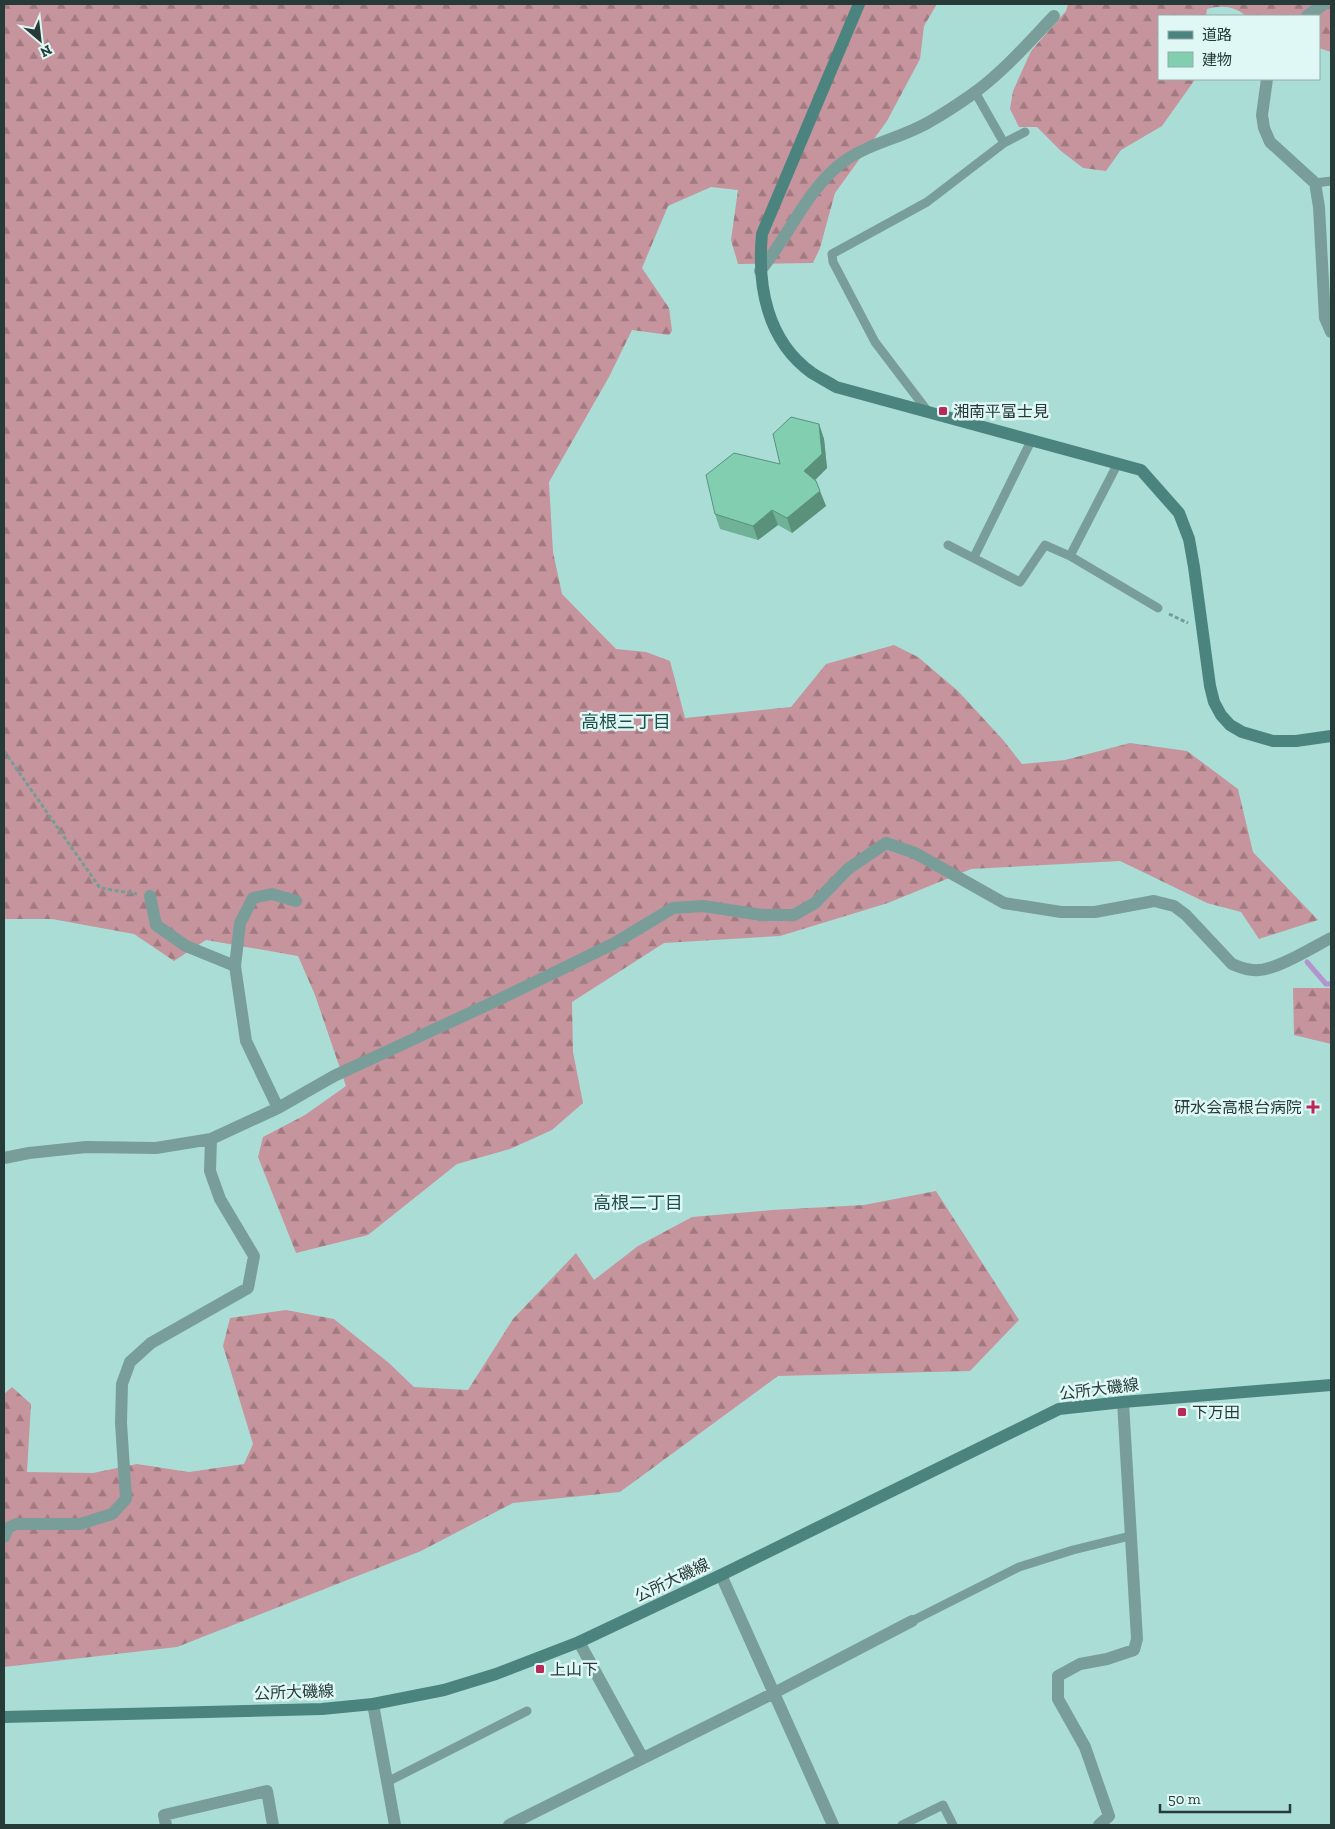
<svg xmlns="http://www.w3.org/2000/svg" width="1335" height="1829" viewBox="0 0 1335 1829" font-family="'Zilla Slab','Noto Sans JP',serif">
<defs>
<pattern id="forest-firs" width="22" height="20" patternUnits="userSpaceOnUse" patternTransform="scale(1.25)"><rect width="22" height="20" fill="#c6949c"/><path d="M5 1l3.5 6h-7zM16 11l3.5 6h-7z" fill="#a17a80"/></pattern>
</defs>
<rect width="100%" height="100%" fill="#abddd7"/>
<!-- forest -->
<path fill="url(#forest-firs)" d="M 4,4 L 937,4 L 924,26 L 920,59 L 887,121 L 835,193 L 820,248 L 813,263 L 738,264 L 731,240 L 738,190 L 711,187 L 668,206 L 642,268 L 669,308 L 672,331 L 669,335 L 632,330 L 609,377 L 549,482 L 553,552 L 562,594 L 616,649 L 646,652 L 670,661 L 685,718 L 791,707 L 826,664 L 894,645 L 918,657 L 958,691 L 1004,741 L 1022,764 L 1065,760 L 1130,743 L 1187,751 L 1238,789 L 1253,852 L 1318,920 L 1259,939 L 1241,912 L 1207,903 L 1120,861 L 971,869 L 888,903 L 780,936 L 664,943 L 572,1002 L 573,1052 L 583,1103 L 552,1130 L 510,1149 L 457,1164 L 368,1235 L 296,1253 L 258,1157 L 263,1137 L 305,1115 L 346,1086 L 315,995 L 298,956 L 206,940 L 174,961 L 134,934 L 52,919 L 4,919 Z
M 1068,4 L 1331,4 L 1331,52 L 1319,48 L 1319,16 L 1246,16 C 1235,6 1221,5 1207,9 L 1206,16 L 1159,16 L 1159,79 L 1195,79 L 1194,81 L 1162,126 L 1121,150 L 1106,171 L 1083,168 L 1061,151 L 1037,127 L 1019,127 L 1010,109 L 1013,91 L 1031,51 L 1066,11 Z
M 1293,988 L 1331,988 L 1331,1044 L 1294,1035 Z
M 936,1191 L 1019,1320 L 970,1371 L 778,1376 L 620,1492 L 513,1503 L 421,1551 L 177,1647 L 4,1667 L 4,1394 L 12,1387 L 31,1404 L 27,1472 L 93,1473 L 137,1464 L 189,1472 L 244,1464 L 253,1444 L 223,1346 L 230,1318 L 286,1310 L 334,1319 L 389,1363 L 414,1387 L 468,1390 L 513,1319 L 576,1253 L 594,1280 L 638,1246 L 692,1217 L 772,1210 L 864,1205 Z"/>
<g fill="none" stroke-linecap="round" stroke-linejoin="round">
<!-- stream -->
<path stroke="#b294cf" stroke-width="5" d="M 1307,962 L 1326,984 L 1331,984"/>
<!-- path -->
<path stroke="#759c97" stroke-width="3" stroke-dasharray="4 2.5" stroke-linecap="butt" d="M 1169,614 L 1188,623
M 4,751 L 100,888 L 137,894"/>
<!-- lane -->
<path stroke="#799e99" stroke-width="9" d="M 975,92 L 1004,143
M 1315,183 L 1331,181
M 929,413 L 875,342 L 833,262 L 832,254 L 927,202 L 1004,143 L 1025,132
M 948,545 L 1020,582 L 1045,545 L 1070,556 L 1158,608
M 1070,556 L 1118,463
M 974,557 L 1032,439
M 912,1621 L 1019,1567 L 1073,1550 L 1130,1536
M 387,1782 L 527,1711
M 902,1825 L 943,1805 L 953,1825"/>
<!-- street -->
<path stroke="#799e99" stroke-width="12" d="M 1307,16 L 1324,4
M 1267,79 L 1262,115 L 1264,128 L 1270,142 L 1315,183 L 1319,207 L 1325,318 L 1331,332
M 760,271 C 789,236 806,190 843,162 C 869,143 902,138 929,122 C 945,113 960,103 974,93 C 1004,71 1029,42 1054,16
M 150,896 L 156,925 L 186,946 L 235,966 L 246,1041 L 278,1108
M 235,966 L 240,923 L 253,898 L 272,894 L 296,901
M 4,1158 L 29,1153 L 86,1147 L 156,1148 L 211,1139
M 4,1537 L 8,1528 L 16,1524 L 80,1524 L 112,1514 L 126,1499 L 121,1423 L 122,1384 L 130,1362 L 151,1343 L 248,1288 L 254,1256 L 220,1199 L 210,1171 L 211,1139 L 278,1108 L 334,1076 L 500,999 L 613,944 L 673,908 L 703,906 L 762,915 L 794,915 L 815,903 L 848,869 L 886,843 L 915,853 L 1004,903 L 1061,912 L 1095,912 L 1154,901 L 1174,906 L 1186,915 L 1232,964 C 1241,968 1250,971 1259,970 C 1278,969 1313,947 1331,938
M 721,1575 L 833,1825
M 579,1642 L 642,1757
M 373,1704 L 395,1825
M 166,1825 L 164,1815 L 267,1791 L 273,1825
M 509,1825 L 774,1693 L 912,1621
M 1099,1825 L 1109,1816 L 1085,1747 L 1058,1699 L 1058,1676 L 1080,1664 L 1107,1659 L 1134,1650 L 1137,1639 L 1123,1402"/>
<!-- secondary -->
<path stroke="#4b847e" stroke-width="12" d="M 859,4 L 762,234 C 757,286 767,341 812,373 C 820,378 828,382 836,387 L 1141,470 L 1179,513 L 1189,539 L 1194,567 L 1210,686 L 1214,702 L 1221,715 L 1230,725 L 1242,732 L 1273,741 L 1296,741 L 1331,736
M 4,1717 L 322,1709 L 373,1704 L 444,1690 L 496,1674 L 579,1642 L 721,1575 L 1059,1409 L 1123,1402 L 1331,1385"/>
</g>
<!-- wall -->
<path fill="#6fb297" d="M 819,424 L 824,439 L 827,468 L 815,480 L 826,506 L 792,533 L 778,525 L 758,540 L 720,529 L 715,514 L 780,464 Z"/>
<!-- shaded-wall -->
<path fill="#5a917b" d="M 819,424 L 824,439 L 827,468 L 809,486 L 804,471 Z
M 820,491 L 826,506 L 792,533 L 787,518 Z
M 772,510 L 778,525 L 758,540 L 753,526 Z"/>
<!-- building -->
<path fill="#81cfb0" stroke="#5a917b" d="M 791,417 L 819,424 L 822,454 L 804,471 L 816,481 L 820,491 L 787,518 L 772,510 L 753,526 L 715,514 L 706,475 L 734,453 L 780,464 L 773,434 Z"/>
<!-- markers -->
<g fill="#b82957" stroke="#dff8f5" stroke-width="2">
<rect x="938" y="406" width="10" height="10" rx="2.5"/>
<path d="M1310.5 1099.5h5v5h5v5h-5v5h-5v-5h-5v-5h5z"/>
<rect x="1177" y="1407" width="10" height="10" rx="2.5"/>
<rect x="535" y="1664" width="10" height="10" rx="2.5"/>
</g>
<g text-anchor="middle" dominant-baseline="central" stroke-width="5" stroke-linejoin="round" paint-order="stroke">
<!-- poi labels -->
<g font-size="16" fill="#263b38" stroke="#dff8f5" text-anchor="start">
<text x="953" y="411">湘南平富士見</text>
<text x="1302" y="1107" text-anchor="end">研水会高根台病院</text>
<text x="1192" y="1412">下万田</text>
<text x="550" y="1669">上山下</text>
</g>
<!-- street labels -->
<g font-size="16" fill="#263b38" stroke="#dff8f5">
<text transform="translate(1099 1389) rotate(-7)">公所大磯線</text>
<text transform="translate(672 1580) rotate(-25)">公所大磯線</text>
<text transform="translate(294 1692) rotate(-2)">公所大磯線</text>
</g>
<!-- neighbourhood labels -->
<g font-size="18" fill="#1f4f4b" stroke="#dff8f5">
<text x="626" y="722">高根三丁目</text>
<text x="638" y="1203">高根二丁目</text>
</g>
</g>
<!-- border -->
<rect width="1335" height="1829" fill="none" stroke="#263b38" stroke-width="10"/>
<!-- legend -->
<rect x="1158" y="15" width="162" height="65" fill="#dff8f5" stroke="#95aca9"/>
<rect x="1168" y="31" width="25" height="8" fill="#4b847e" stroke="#95aca9"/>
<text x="1202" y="40" font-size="15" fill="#263b38">道路</text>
<rect x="1168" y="52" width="25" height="15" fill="#81cfb0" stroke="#95aca9"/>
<text x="1202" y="65" font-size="15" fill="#263b38">建物</text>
<!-- north arrow -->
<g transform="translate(40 40) rotate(152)" stroke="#dff8f5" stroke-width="4" paint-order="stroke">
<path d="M0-4L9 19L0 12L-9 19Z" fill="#263b38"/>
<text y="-8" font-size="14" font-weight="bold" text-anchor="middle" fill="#263b38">N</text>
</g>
<!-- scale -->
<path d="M1160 1804v8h130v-8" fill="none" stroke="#263b38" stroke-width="2.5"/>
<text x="1168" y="1804" font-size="15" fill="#263b38" stroke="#dff8f5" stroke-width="4" paint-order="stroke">50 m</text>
</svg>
